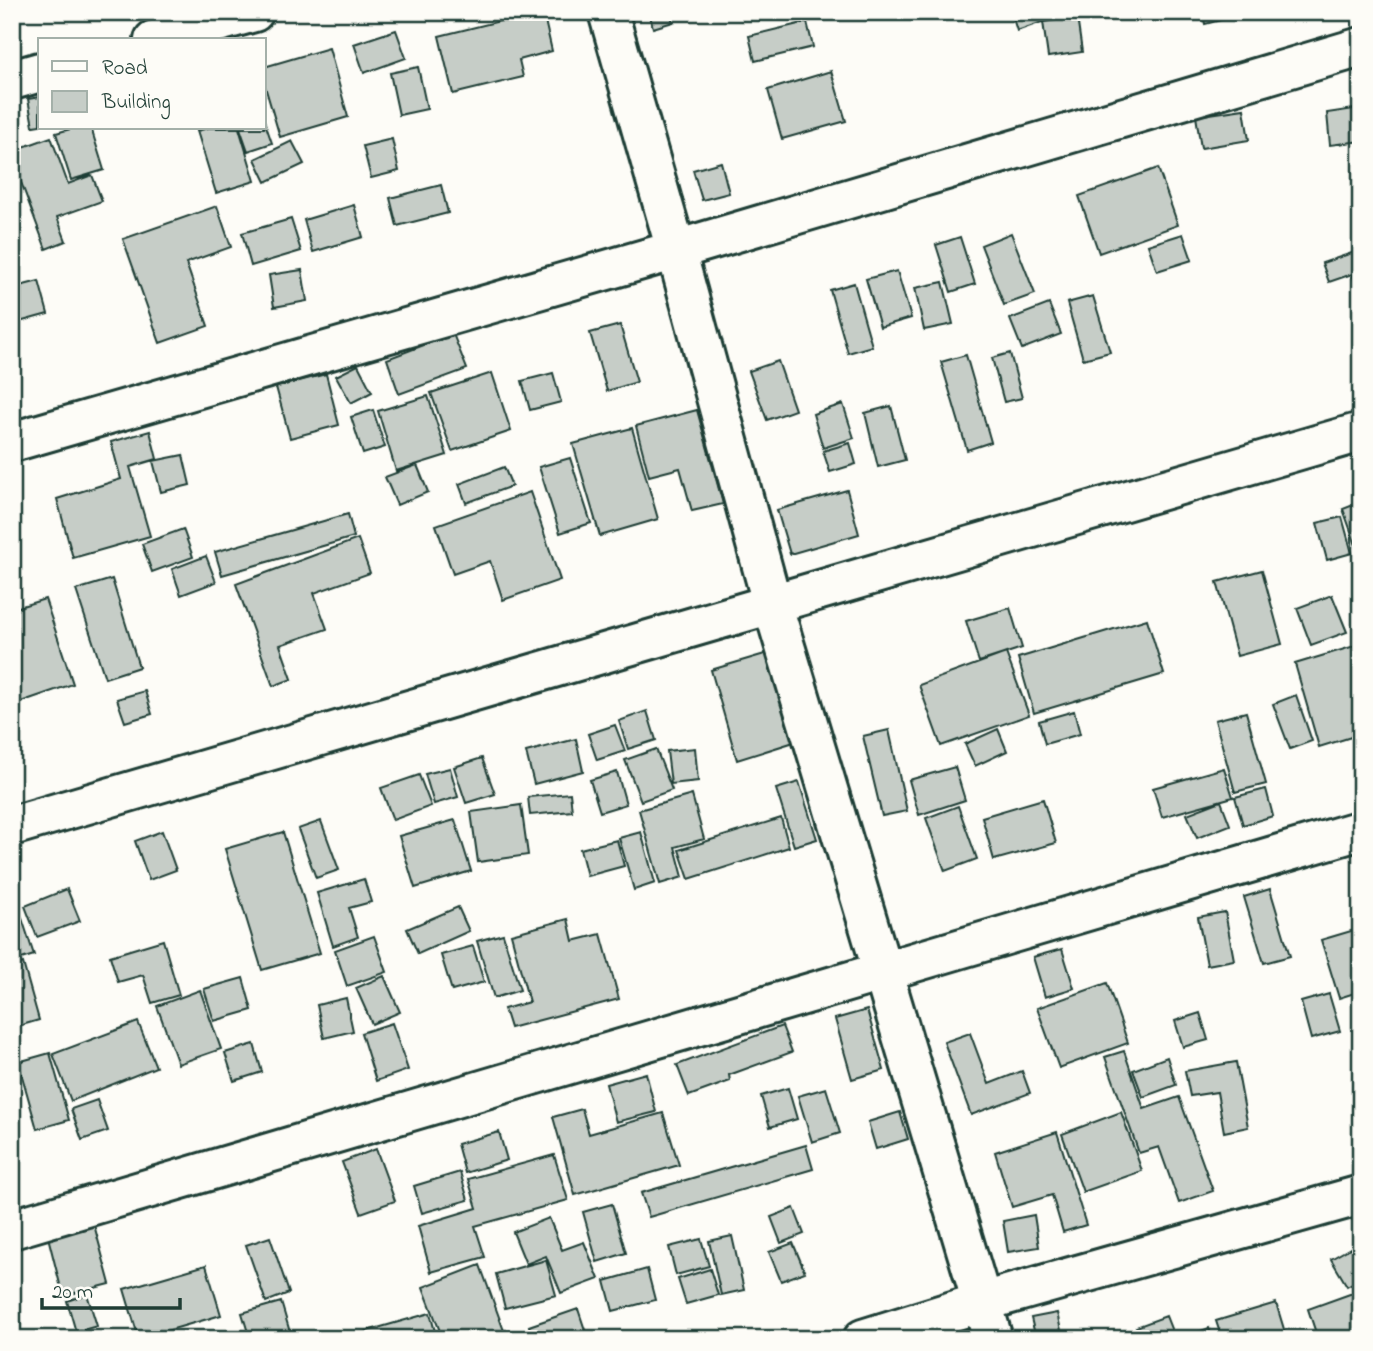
<svg xmlns="http://www.w3.org/2000/svg" width="1373" height="1351" viewBox="0 0 1373 1351" font-family="'Indie Flower',sans-serif">
<rect width="100%" height="100%" fill="#fdfcf7"/>
<filter id="ink" filterUnits="userSpaceOnUse"><feTurbulence type="fractalNoise" baseFrequency=".0143" numOctaves="2"/><feDisplacementMap in="SourceGraphic" scale="14" xChannelSelector="R" yChannelSelector="G"/><feConvolveMatrix kernelMatrix="1 2 1 2 8 2 1 2 1" color-interpolation-filters="sRGB"/></filter>
<g filter="url(#ink)">
<!-- building -->
<path fill="#c6cdc7" stroke="#1f3d34" stroke-width="2" d="M 536,12 L 543,12 L 552,51 L 519,60 L 523,77 L 453,94 L 439,36 Z
M 649,12 L 670,12 L 673,22 L 653,28 Z
M 1011,12 L 1042,12 L 1045,21 L 1017,31 Z
M 1202,12 L 1235,12 L 1236,16 L 1205,24 Z
M 1077,17 L 1082,52 L 1048,57 L 1043,22 Z
M 807,22 L 813,47 L 755,61 L 749,36 Z
M 396,30 L 406,58 L 364,73 L 354,44 Z
M 329,48 L 348,117 L 280,137 L 264,83 L 264,67 Z
M 418,67 L 427,109 L 399,115 L 390,73 Z
M 831,71 L 846,121 L 782,139 L 768,90 Z
M 40,97 L 40,125 L 33,126 L 28,99 Z
M 1361,108 L 1361,141 L 1330,145 L 1327,113 Z
M 1244,109 L 1249,140 L 1201,148 L 1196,116 Z
M 264,120 L 272,143 L 248,151 L 240,128 L 264,128 Z
M 74,128 L 91,128 L 104,170 L 71,180 L 56,133 Z
M 208,128 L 239,128 L 255,181 L 216,193 L 197,131 Z
M 51,137 L 68,184 L 92,175 L 102,201 L 57,217 L 66,241 L 46,249 L 12,158 L 12,151 Z
M 392,139 L 399,171 L 371,178 L 363,146 Z
M 292,141 L 304,164 L 266,182 L 255,159 Z
M 721,162 L 729,193 L 702,200 L 693,170 Z
M 1158,168 L 1178,225 L 1099,253 L 1079,196 Z
M 441,185 L 448,213 L 397,226 L 390,198 Z
M 354,205 L 363,237 L 313,252 L 304,220 Z
M 217,206 L 231,247 L 186,263 L 208,326 L 160,343 L 123,239 Z
M 291,219 L 301,251 L 251,266 L 242,233 Z
M 1011,233 L 1035,294 L 1004,305 L 981,245 Z
M 1183,234 L 1192,260 L 1157,271 L 1148,245 Z
M 960,237 L 975,284 L 951,292 L 936,245 Z
M 1361,250 L 1361,299 L 1352,274 L 1329,282 L 1322,263 Z
M 302,270 L 307,301 L 274,307 L 269,275 Z
M 897,271 L 911,318 L 880,327 L 866,279 Z
M 39,281 L 48,314 L 12,324 L 12,288 Z
M 943,282 L 953,324 L 924,330 L 915,288 Z
M 854,283 L 872,346 L 848,353 L 830,290 Z
M 1093,296 L 1110,352 L 1083,359 L 1067,303 Z
M 1049,304 L 1061,334 L 1022,349 L 1010,319 Z
M 620,325 L 637,382 L 607,391 L 590,333 Z
M 453,334 L 467,369 L 399,394 L 387,359 Z
M 1010,353 L 1022,398 L 1004,402 L 992,358 Z
M 966,355 L 991,442 L 967,450 L 941,362 Z
M 778,361 L 795,410 L 767,420 L 749,371 Z
M 358,365 L 372,392 L 351,403 L 336,376 Z
M 492,373 L 511,431 L 452,451 L 431,393 Z
M 553,373 L 561,402 L 530,410 L 522,381 Z
M 326,374 L 339,425 L 290,438 L 276,387 Z
M 428,396 L 447,455 L 396,471 L 378,411 Z
M 843,404 L 854,438 L 823,448 L 813,414 Z
M 891,406 L 905,460 L 878,467 L 865,413 Z
M 373,410 L 385,447 L 363,454 L 351,417 Z
M 697,410 L 723,504 L 692,511 L 680,468 L 649,476 L 636,426 Z
M 632,428 L 658,519 L 600,536 L 573,444 Z
M 150,431 L 157,459 L 130,467 L 150,536 L 73,558 L 57,499 L 121,479 L 111,442 Z
M 850,443 L 856,464 L 830,472 L 823,451 Z
M 183,455 L 190,485 L 161,492 L 153,461 Z
M 570,458 L 591,523 L 560,533 L 539,467 Z
M 417,465 L 428,492 L 397,505 L 385,477 Z
M 504,467 L 512,486 L 466,503 L 459,484 Z
M 847,490 L 859,534 L 790,554 L 777,510 Z
M 530,492 L 560,580 L 503,600 L 490,561 L 453,574 L 436,525 Z
M 1361,502 L 1361,550 L 1358,551 L 1343,509 Z
M 348,514 L 354,537 L 222,575 L 215,552 Z
M 1342,517 L 1352,553 L 1327,560 L 1317,523 Z
M 183,529 L 193,557 L 152,572 L 142,544 Z
M 358,539 L 370,573 L 314,593 L 327,629 L 280,645 L 292,679 L 273,686 L 236,584 Z
M 206,556 L 216,582 L 181,595 L 172,569 Z
M 1262,570 L 1282,644 L 1237,656 L 1217,582 Z
M 112,579 L 139,667 L 105,678 L 76,590 Z
M 1332,595 L 1347,632 L 1311,645 L 1297,608 Z
M 45,599 L 73,684 L 12,705 L 12,609 Z
M 1010,608 L 1022,648 L 979,662 L 966,621 Z
M 1147,619 L 1164,674 L 1034,713 L 1018,658 Z
M 1361,644 L 1361,734 L 1319,747 L 1295,664 Z
M 768,653 L 794,742 L 737,760 L 711,670 Z
M 1006,653 L 1029,715 L 941,746 L 919,685 Z
M 145,691 L 152,714 L 125,722 L 117,699 Z
M 1296,695 L 1312,741 L 1290,749 L 1273,704 Z
M 647,711 L 656,740 L 628,749 L 619,721 Z
M 1074,711 L 1080,734 L 1045,744 L 1039,721 Z
M 1246,712 L 1266,784 L 1235,792 L 1215,720 Z
M 615,725 L 625,751 L 597,760 L 588,734 Z
M 998,729 L 1007,751 L 975,766 L 965,744 Z
M 889,730 L 907,811 L 882,816 L 863,736 Z
M 576,739 L 583,771 L 534,784 L 526,752 Z
M 695,748 L 698,781 L 671,784 L 667,751 Z
M 656,749 L 672,790 L 641,801 L 625,760 Z
M 482,758 L 495,794 L 466,803 L 454,767 Z
M 955,767 L 965,800 L 919,815 L 909,780 Z
M 450,768 L 458,797 L 434,804 L 425,774 Z
M 1224,768 L 1233,797 L 1162,817 L 1153,788 Z
M 617,772 L 626,804 L 600,812 L 590,780 Z
M 419,775 L 431,806 L 393,820 L 381,788 Z
M 799,782 L 817,839 L 794,846 L 776,789 Z
M 1266,789 L 1273,816 L 1243,825 L 1235,797 Z
M 570,793 L 572,811 L 530,815 L 528,797 Z
M 692,795 L 704,839 L 675,847 L 683,877 L 660,884 L 639,810 Z
M 1043,799 L 1056,843 L 994,860 L 982,817 Z
M 1221,801 L 1230,825 L 1197,838 L 1187,814 Z
M 521,805 L 528,855 L 478,862 L 471,812 Z
M 958,806 L 977,859 L 945,871 L 926,818 Z
M 781,818 L 789,847 L 689,879 L 679,850 Z
M 455,820 L 471,871 L 415,888 L 399,836 Z
M 321,821 L 339,870 L 316,878 L 298,829 Z
M 162,831 L 176,870 L 149,880 L 135,841 Z
M 283,832 L 320,953 L 262,970 L 225,849 Z
M 641,832 L 655,883 L 634,890 L 619,838 Z
M 617,840 L 624,866 L 587,876 L 580,849 Z
M 364,879 L 371,902 L 349,908 L 358,937 L 333,946 L 317,893 Z
M 12,888 L 34,955 L 12,962 Z
M 67,889 L 80,921 L 37,937 L 25,906 Z
M 1270,889 L 1290,956 L 1264,963 L 1244,897 Z
M 458,907 L 469,931 L 418,954 L 407,929 Z
M 1225,912 L 1234,960 L 1207,965 L 1198,917 Z
M 568,919 L 573,941 L 601,934 L 619,999 L 510,1028 L 504,1009 L 529,1002 L 511,934 Z
M 1361,928 L 1361,991 L 1339,998 L 1321,940 Z
M 503,934 L 520,990 L 494,998 L 477,941 Z
M 374,936 L 387,972 L 347,986 L 335,950 Z
M 163,940 L 179,995 L 152,1003 L 143,975 L 118,982 L 110,956 Z
M 473,946 L 484,982 L 452,991 L 441,955 Z
M 1062,949 L 1074,988 L 1045,997 L 1033,957 Z
M 23,963 L 39,1020 L 12,1028 L 12,966 Z
M 384,976 L 400,1012 L 372,1024 L 356,988 Z
M 243,978 L 252,1010 L 214,1021 L 204,989 Z
M 1107,983 L 1128,1043 L 1059,1068 L 1037,1008 Z
M 200,990 L 221,1049 L 178,1064 L 157,1006 Z
M 1329,994 L 1340,1031 L 1311,1039 L 1301,1002 Z
M 346,998 L 353,1031 L 324,1038 L 317,1005 Z
M 867,1010 L 884,1070 L 852,1079 L 835,1019 Z
M 1200,1013 L 1208,1040 L 1183,1047 L 1175,1021 Z
M 138,1022 L 156,1067 L 71,1101 L 53,1054 Z
M 392,1023 L 408,1070 L 376,1081 L 361,1033 Z
M 782,1026 L 792,1052 L 729,1075 L 730,1081 L 689,1096 L 677,1065 Z
M 970,1033 L 989,1084 L 1022,1071 L 1030,1093 L 971,1115 L 944,1042 Z
M 254,1044 L 262,1072 L 234,1081 L 225,1053 Z
M 1124,1051 L 1144,1109 L 1179,1097 L 1213,1191 L 1179,1203 L 1159,1147 L 1139,1153 L 1105,1057 Z
M 50,1053 L 69,1120 L 37,1129 L 18,1062 Z
M 1167,1057 L 1176,1085 L 1143,1097 L 1133,1070 Z
M 1236,1062 L 1248,1127 L 1224,1132 L 1217,1092 L 1190,1096 L 1185,1071 Z
M 646,1073 L 656,1112 L 616,1122 L 606,1084 Z
M 788,1088 L 797,1119 L 770,1127 L 761,1096 Z
M 826,1088 L 840,1133 L 812,1142 L 798,1096 Z
M 97,1100 L 108,1131 L 82,1140 L 71,1109 Z
M 582,1109 L 589,1134 L 663,1113 L 679,1165 L 575,1195 L 553,1117 Z
M 900,1112 L 908,1139 L 876,1149 L 868,1122 Z
M 1121,1112 L 1142,1171 L 1083,1192 L 1062,1134 Z
M 499,1132 L 507,1160 L 465,1173 L 457,1144 Z
M 1057,1132 L 1086,1225 L 1063,1232 L 1052,1195 L 1012,1207 L 995,1152 Z
M 806,1145 L 813,1169 L 649,1217 L 641,1193 Z
M 376,1149 L 395,1201 L 361,1213 L 342,1162 Z
M 554,1155 L 568,1200 L 475,1226 L 485,1257 L 431,1272 L 418,1226 L 477,1208 L 468,1179 Z
M 460,1172 L 468,1200 L 422,1213 L 414,1186 Z
M 612,1204 L 626,1253 L 597,1262 L 583,1212 Z
M 794,1208 L 804,1234 L 781,1243 L 771,1217 Z
M 1034,1215 L 1039,1247 L 1008,1252 L 1003,1221 Z
M 549,1218 L 562,1250 L 584,1242 L 599,1279 L 561,1293 L 546,1256 L 526,1264 L 513,1232 Z
M 93,1221 L 110,1284 L 63,1296 L 47,1233 Z
M 732,1236 L 744,1290 L 721,1295 L 709,1241 Z
M 270,1237 L 289,1293 L 266,1302 L 246,1245 Z
M 701,1239 L 709,1266 L 676,1275 L 669,1247 Z
M 793,1243 L 805,1272 L 781,1281 L 769,1252 Z
M 1352,1247 L 1361,1260 L 1361,1278 L 1347,1286 L 1331,1259 Z
M 546,1260 L 556,1295 L 505,1308 L 496,1274 Z
M 206,1265 L 221,1315 L 139,1339 L 124,1289 Z
M 480,1265 L 507,1339 L 443,1339 L 423,1287 Z
M 647,1269 L 655,1300 L 613,1311 L 605,1281 Z
M 710,1269 L 718,1295 L 686,1304 L 678,1279 Z
M 1361,1290 L 1361,1339 L 1318,1339 L 1308,1309 Z
M 87,1294 L 97,1326 L 76,1332 L 67,1301 Z
M 281,1302 L 292,1339 L 250,1339 L 242,1313 Z
M 1276,1303 L 1287,1339 L 1222,1339 L 1216,1321 Z
M 578,1309 L 588,1339 L 533,1339 L 529,1326 Z
M 430,1313 L 437,1339 L 339,1339 Z
M 1057,1313 L 1063,1339 L 1036,1339 L 1031,1318 Z
M 1166,1316 L 1175,1339 L 1140,1339 L 1136,1327 Z
M 1209,1328 L 1213,1339 L 1179,1339 Z"/>
<g fill="none" stroke-linecap="round" stroke-linejoin="round">
<defs>
<path id="minor" d="M 608,12 L 676,250 L 772,603 L 993,1339
M 154,40 L 254,12
M 12,80 L 40,72
M 12,442 L 676,250 L 1361,47
M 12,826 L 1361,432
M 12,1229 L 1361,830
M 863,1339 L 982,1302 L 1361,1195"/>
</defs>
<!-- minor casing -->
<use href="#minor" stroke="#1f3d34" stroke-width="44"/>
<!-- minor -->
<use href="#minor" stroke="#fdfcf7" stroke-width="38"/>
</g>
</g>
<!-- margin -->
<rect width="1373" height="1351" fill="none" stroke="#fdfcf7" stroke-width="42"/>
<rect x="21" y="21" width="1331" height="1309" fill="none" stroke="#1f3d34" stroke-width="2.5" filter="url(#ink)"/>
<!-- legend -->
<rect x="38" y="38" width="228" height="91" fill="#fdfcf7" stroke="#a4b0a9" stroke-width="2"/>
<rect x="52" y="61" width="35" height="10" fill="#fdfcf7" stroke="#a4b0a9" stroke-width="2"/>
<text x="102" y="74" font-size="21" fill="#1f3d34">Road</text>
<rect x="52" y="91" width="35" height="21" fill="#c6cdc7" stroke="#a4b0a9" stroke-width="2"/>
<text x="102" y="108" font-size="21" fill="#1f3d34">Building</text>
<!-- scale -->
<path d="M42 1298v10h138v-10" fill="none" stroke="#1f3d34" stroke-width="3.5"/>
<text x="52" y="1298" font-size="21" fill="#1f3d34" stroke="#fdfcf7" stroke-width="5" paint-order="stroke">20 m</text>
</svg>
